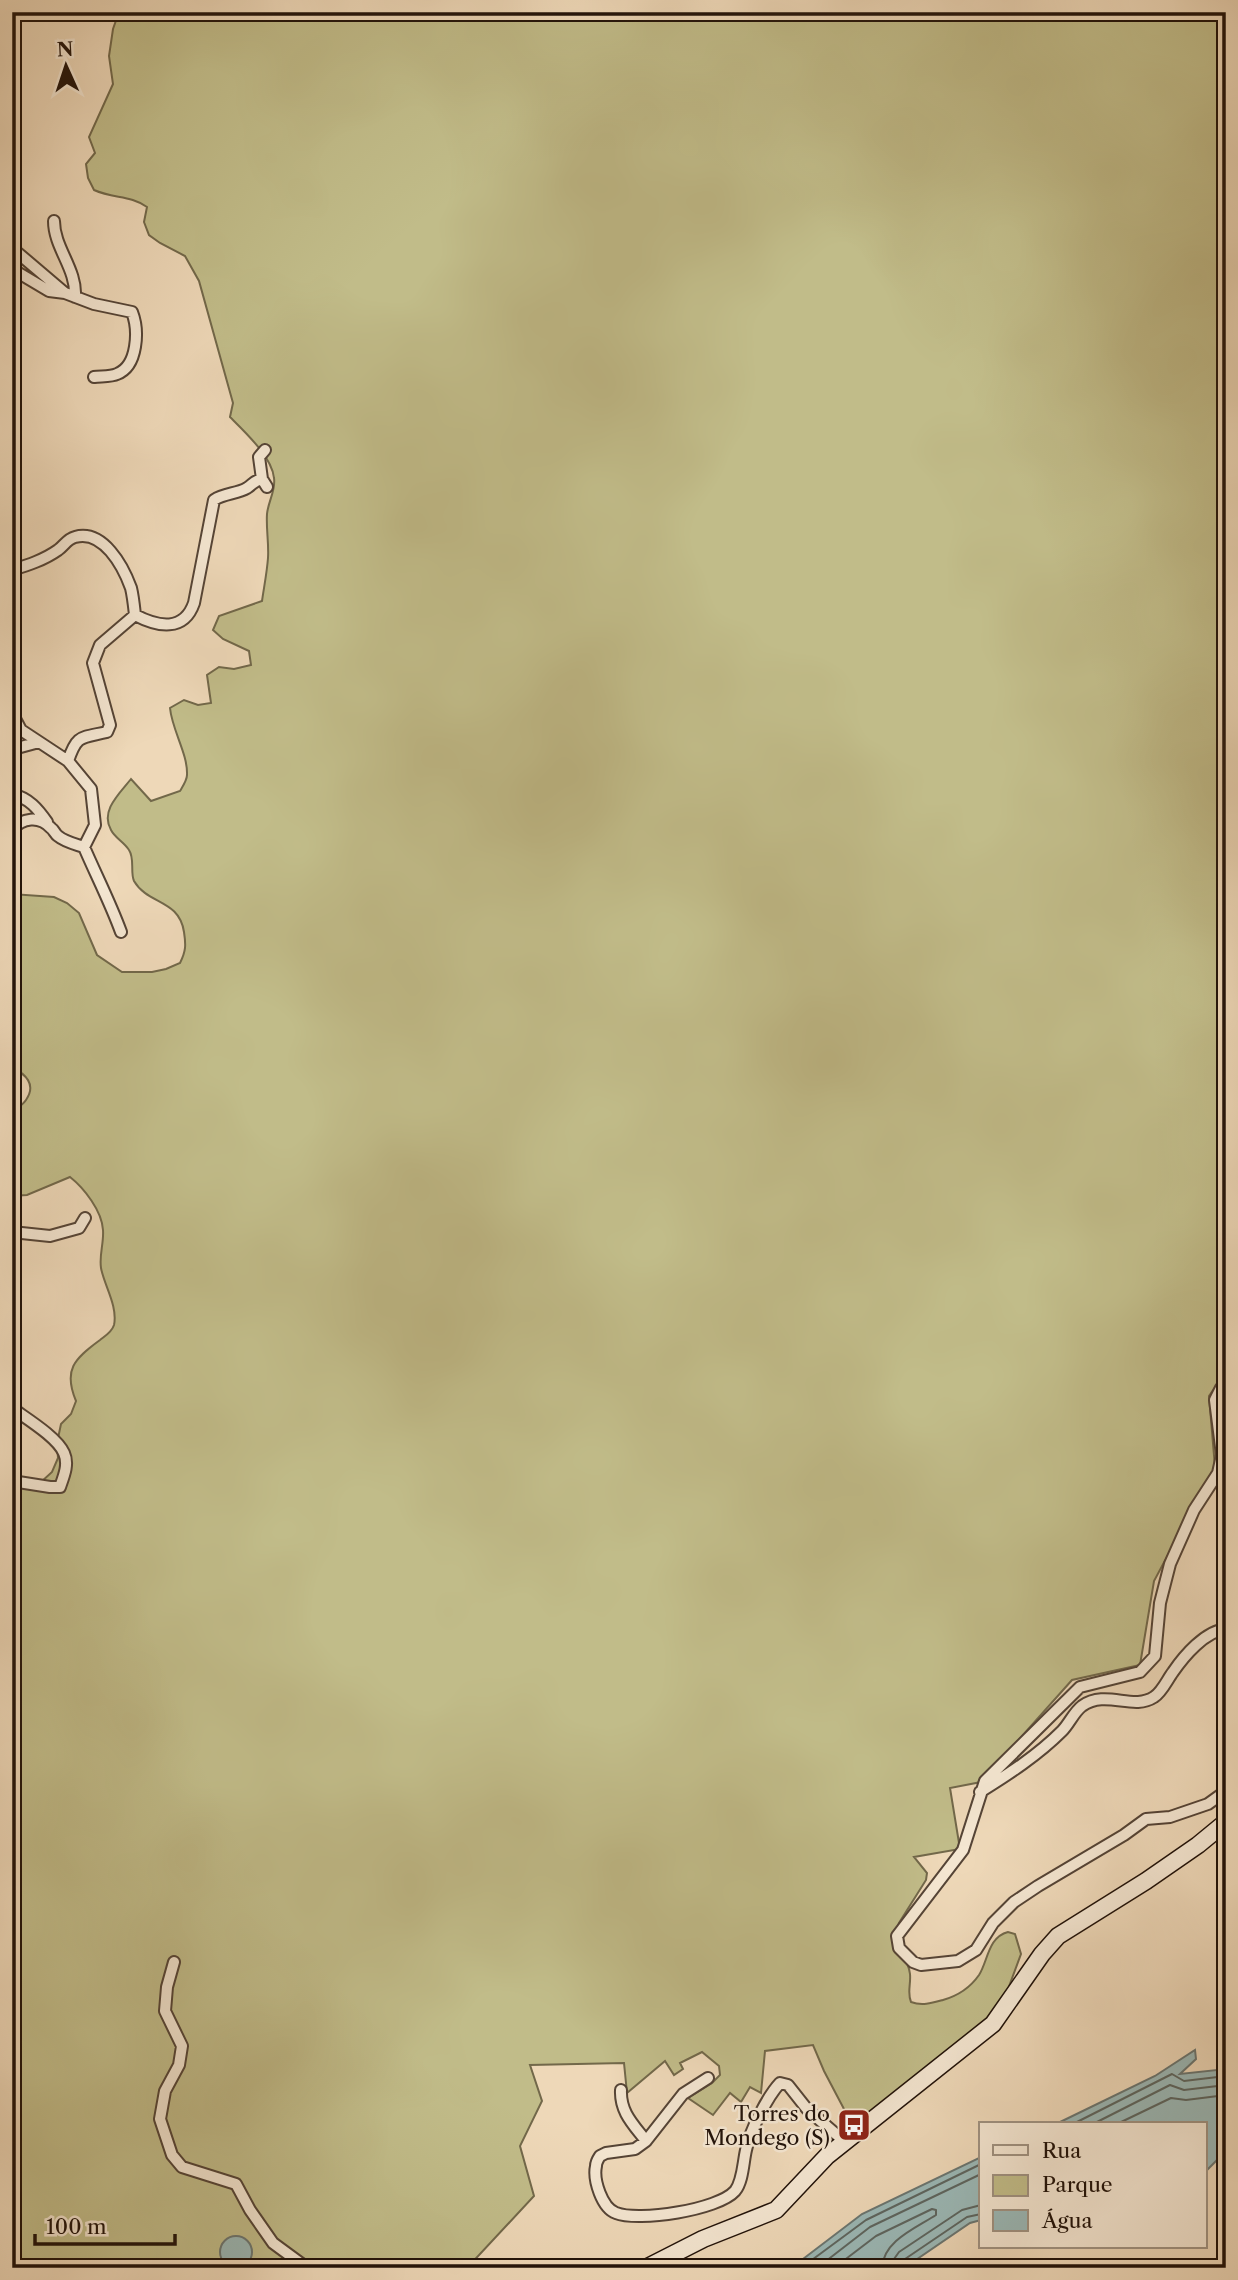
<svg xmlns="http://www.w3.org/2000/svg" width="1238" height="2280" viewBox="0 0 1238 2280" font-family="'Libre Caslon Text',serif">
<rect width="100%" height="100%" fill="#eed8b8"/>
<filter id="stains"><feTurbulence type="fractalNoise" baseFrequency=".00286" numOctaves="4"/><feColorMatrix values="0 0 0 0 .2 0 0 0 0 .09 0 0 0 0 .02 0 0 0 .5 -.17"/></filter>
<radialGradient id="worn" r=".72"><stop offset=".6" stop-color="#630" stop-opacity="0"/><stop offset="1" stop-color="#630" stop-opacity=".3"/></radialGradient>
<!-- green -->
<path fill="#c1bc89" stroke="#72684a" stroke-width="2" d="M 119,12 L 1226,12 L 1226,1372 L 1209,1396 L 1215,1467 L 1154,1581 L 1140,1665 L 1072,1680 L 981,1782 L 950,1788 L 960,1849 L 914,1857 L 927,1873 L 926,1880 L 899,1923 L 894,1937 C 899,1948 909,1962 910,1974 C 911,1984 907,1993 911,2002 C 922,2006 932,2003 943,2000 C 957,1996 970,1988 979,1975 C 988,1961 988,1937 1008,1932 L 1015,1934 L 1021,1954 L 1001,2008 L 855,2130 L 824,2071 L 813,2045 L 765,2051 L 761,2093 L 750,2087 L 741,2102 L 730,2093 L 713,2115 L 688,2098 L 712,2083 L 720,2075 L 719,2066 L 702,2052 L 680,2063 L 683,2069 L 674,2075 L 665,2061 L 627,2093 L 624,2063 L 530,2065 L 542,2101 L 520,2146 L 534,2196 L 467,2268 L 12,2268 L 12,1792 L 16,1776 L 12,1761 L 12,1485 L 40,1483 L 52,1472 L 58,1458 L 57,1443 L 61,1424 L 71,1414 L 76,1401 C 63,1370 74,1359 100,1340 C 105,1336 112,1332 114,1325 C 118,1306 104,1285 101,1268 C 99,1255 104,1243 103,1230 C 102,1211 84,1188 70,1177 L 27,1195 L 12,1196 L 12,1113 C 16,1108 23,1105 26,1100 C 37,1084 25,1074 12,1067 L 12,894 L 54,897 L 67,903 L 79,913 L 97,955 L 122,972 L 152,972 L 166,969 L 180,963 C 186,951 186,945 184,932 C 179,899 148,905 134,881 C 130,872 135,859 129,850 C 124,842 115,838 111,830 C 100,811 119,794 131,779 L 151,801 L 180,791 C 183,786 187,780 187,775 C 188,754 172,730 170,708 L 184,700 L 198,705 L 211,703 L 207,675 L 219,667 L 234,669 L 251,665 L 249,651 L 223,639 L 213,630 L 219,616 L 262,601 C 264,587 267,572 268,558 C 269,543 266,529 267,514 C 268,502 276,490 274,478 C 272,457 245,432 230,417 L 233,403 L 199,281 L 185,256 L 160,243 L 149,235 L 144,222 L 147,207 C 130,195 114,199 94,190 L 88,178 L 86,164 L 95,153 L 89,137 L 113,84 L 109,56 L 113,29 Z"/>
<!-- water -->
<path fill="#9bb8b6" stroke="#6b7671" stroke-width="2" d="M 1195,2050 L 1196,2059 L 1180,2074 L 1226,2069 L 1226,2151 L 1205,2172 L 1205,2124 L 1056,2124 L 1155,2076 Z
M 981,2157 L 981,2220 L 970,2223 L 904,2268 L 787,2268 L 803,2259 L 862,2214 Z
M220 2252a16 16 0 1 1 32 0a16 16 0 1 1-32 0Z"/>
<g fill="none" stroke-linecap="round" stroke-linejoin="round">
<!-- shore -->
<path stroke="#5e6660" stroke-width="2" d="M 1073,2124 L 1172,2074 L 1184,2081 L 1226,2076
M 1093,2124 L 1170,2085 L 1184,2090 L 1226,2085
M 1117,2124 L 1171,2098 L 1186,2100 L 1226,2095
M 801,2268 L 866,2220 L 981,2164
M 817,2268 L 870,2227 L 981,2174
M 834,2268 L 876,2236 L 932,2209 L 936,2210 L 936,2215 C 916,2228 883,2241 882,2268
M 892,2268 L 894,2259 L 899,2252 L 962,2210 L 981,2205
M 901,2268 L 905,2259 L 967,2217 L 981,2214"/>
<defs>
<path id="minor" d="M 54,221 C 54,248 77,269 75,297
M 12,248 L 65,293
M 12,269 L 49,291 L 65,293 L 94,304 L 132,312 C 139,330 138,366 117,374 C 111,377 100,376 94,377
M 262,479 L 259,457 L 265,450
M 12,570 C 28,565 44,560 58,550 C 64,546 67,539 75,537 C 103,529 123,566 131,588 C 133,596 134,606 135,615 L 100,645 L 93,663 L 110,725 L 107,732 C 81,738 77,734 68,761
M 135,615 C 158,627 184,632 194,603 L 214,500 C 224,493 237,494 247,488 C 253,484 255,480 262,479 L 267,487
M 12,713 L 21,730 L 68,761 L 91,789 L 95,825 L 84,847 C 75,844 65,842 58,836 C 55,834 54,830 51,828 C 39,815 22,818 12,830
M 12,747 L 17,748 L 39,742
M 12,794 C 29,798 38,809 47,822
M 84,847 C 96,875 110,902 121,932
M 12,1232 L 50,1236 L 79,1228 L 85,1218
M 1226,1386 L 1221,1388 L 1215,1400 L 1222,1455 L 1218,1473 L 1194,1510 L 1170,1564 L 1160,1603 L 1155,1656 L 1140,1672 L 1080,1687 L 985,1781 L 963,1850 L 897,1936 L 899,1948 L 913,1962 L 921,1965 L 958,1961 L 976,1950 L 993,1923 L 1014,1902 L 1038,1886 L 1124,1835 L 1146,1819 L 1170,1817 L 1208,1804 L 1226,1791
M 12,1408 C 27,1419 57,1437 64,1453 C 69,1464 64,1476 60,1487 L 50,1487 L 12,1481
M 980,1792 C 1009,1774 1038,1755 1062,1731 C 1069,1724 1074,1712 1082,1706 C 1106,1689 1133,1711 1154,1697 C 1162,1692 1167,1680 1173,1672 C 1184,1656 1205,1631 1226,1629
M 174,1962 L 167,1987 L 165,2011 L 182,2046 L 179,2065 L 165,2091 L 160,2119 L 172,2155 L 182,2167 L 236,2184 L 250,2210 L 273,2243 L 307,2268
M 708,2078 L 683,2094 L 646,2141 L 635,2149 L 606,2153 L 600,2156 C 598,2159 596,2162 596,2166 C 593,2180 602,2208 616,2213 C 638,2222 718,2210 735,2191 C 743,2181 743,2163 746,2150 C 750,2131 767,2097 780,2083 L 788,2085 L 807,2109 L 845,2142
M 621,2090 C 620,2112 633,2124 646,2141"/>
<path id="secondary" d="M 646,2268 L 703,2239 L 776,2210 L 827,2156 L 993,2024 L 1042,1954 L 1058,1936 L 1146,1881 L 1198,1845 L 1226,1822"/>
</defs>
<!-- minor casing -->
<use href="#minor" stroke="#554436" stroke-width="14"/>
<!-- secondary casing -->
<use href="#secondary" stroke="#22130a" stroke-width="19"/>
<!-- minor -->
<use href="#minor" stroke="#f4e6d1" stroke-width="10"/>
<!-- secondary -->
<use href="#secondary" stroke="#f4e6d1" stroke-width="16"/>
</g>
<!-- icons -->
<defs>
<symbol id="bus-square" viewBox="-11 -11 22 22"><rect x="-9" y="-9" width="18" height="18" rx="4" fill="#8f2418" stroke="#f4e6d1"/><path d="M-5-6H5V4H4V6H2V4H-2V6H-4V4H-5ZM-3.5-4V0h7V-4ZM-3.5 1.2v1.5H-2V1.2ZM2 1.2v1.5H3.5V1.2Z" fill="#fff"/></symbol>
</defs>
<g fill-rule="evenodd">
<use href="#bus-square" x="835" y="2106" width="38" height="38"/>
</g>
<g text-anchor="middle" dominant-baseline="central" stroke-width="5" stroke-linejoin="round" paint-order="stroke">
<!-- poi labels -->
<g font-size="21" fill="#22130a" stroke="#f4e6d1" text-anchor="end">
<text x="830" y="2113">Torres do<tspan x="830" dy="24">Mondego (S)</tspan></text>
</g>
</g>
<!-- margin -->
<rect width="1238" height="2280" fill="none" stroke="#eed8b8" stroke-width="42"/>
<rect x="14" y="14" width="1210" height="2252" fill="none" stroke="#22130a" stroke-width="3.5"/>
<rect x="21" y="21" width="1196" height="2238" fill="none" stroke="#22130a" stroke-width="2"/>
<!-- legend -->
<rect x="979" y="2122" width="228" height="126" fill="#f4e6d1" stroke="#a09281" stroke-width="2"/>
<rect x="993" y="2145" width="35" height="10" fill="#f4e6d1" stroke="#a09281" stroke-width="2"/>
<text x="1042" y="2158" font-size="21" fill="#22130a">Rua</text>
<rect x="993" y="2175" width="35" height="21" fill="#c1bc89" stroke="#a09281" stroke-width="2"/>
<text x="1042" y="2192" font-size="21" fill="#22130a">Parque</text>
<rect x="993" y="2210" width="35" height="21" fill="#9bb8b6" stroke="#a09281" stroke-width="2"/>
<text x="1042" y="2228" font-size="21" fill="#22130a">Água</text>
<!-- north arrow -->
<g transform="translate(66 66) rotate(357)" stroke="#f4e6d1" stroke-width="5" paint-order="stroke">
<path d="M0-5L12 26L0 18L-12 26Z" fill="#22130a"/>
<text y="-10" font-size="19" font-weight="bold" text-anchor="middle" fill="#22130a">N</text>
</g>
<!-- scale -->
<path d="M35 2234v10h140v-10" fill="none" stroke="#22130a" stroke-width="3.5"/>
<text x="46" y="2234" font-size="21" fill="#22130a" stroke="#f4e6d1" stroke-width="5" paint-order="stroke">100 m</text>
<rect width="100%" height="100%" filter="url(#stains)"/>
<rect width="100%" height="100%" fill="url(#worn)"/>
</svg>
